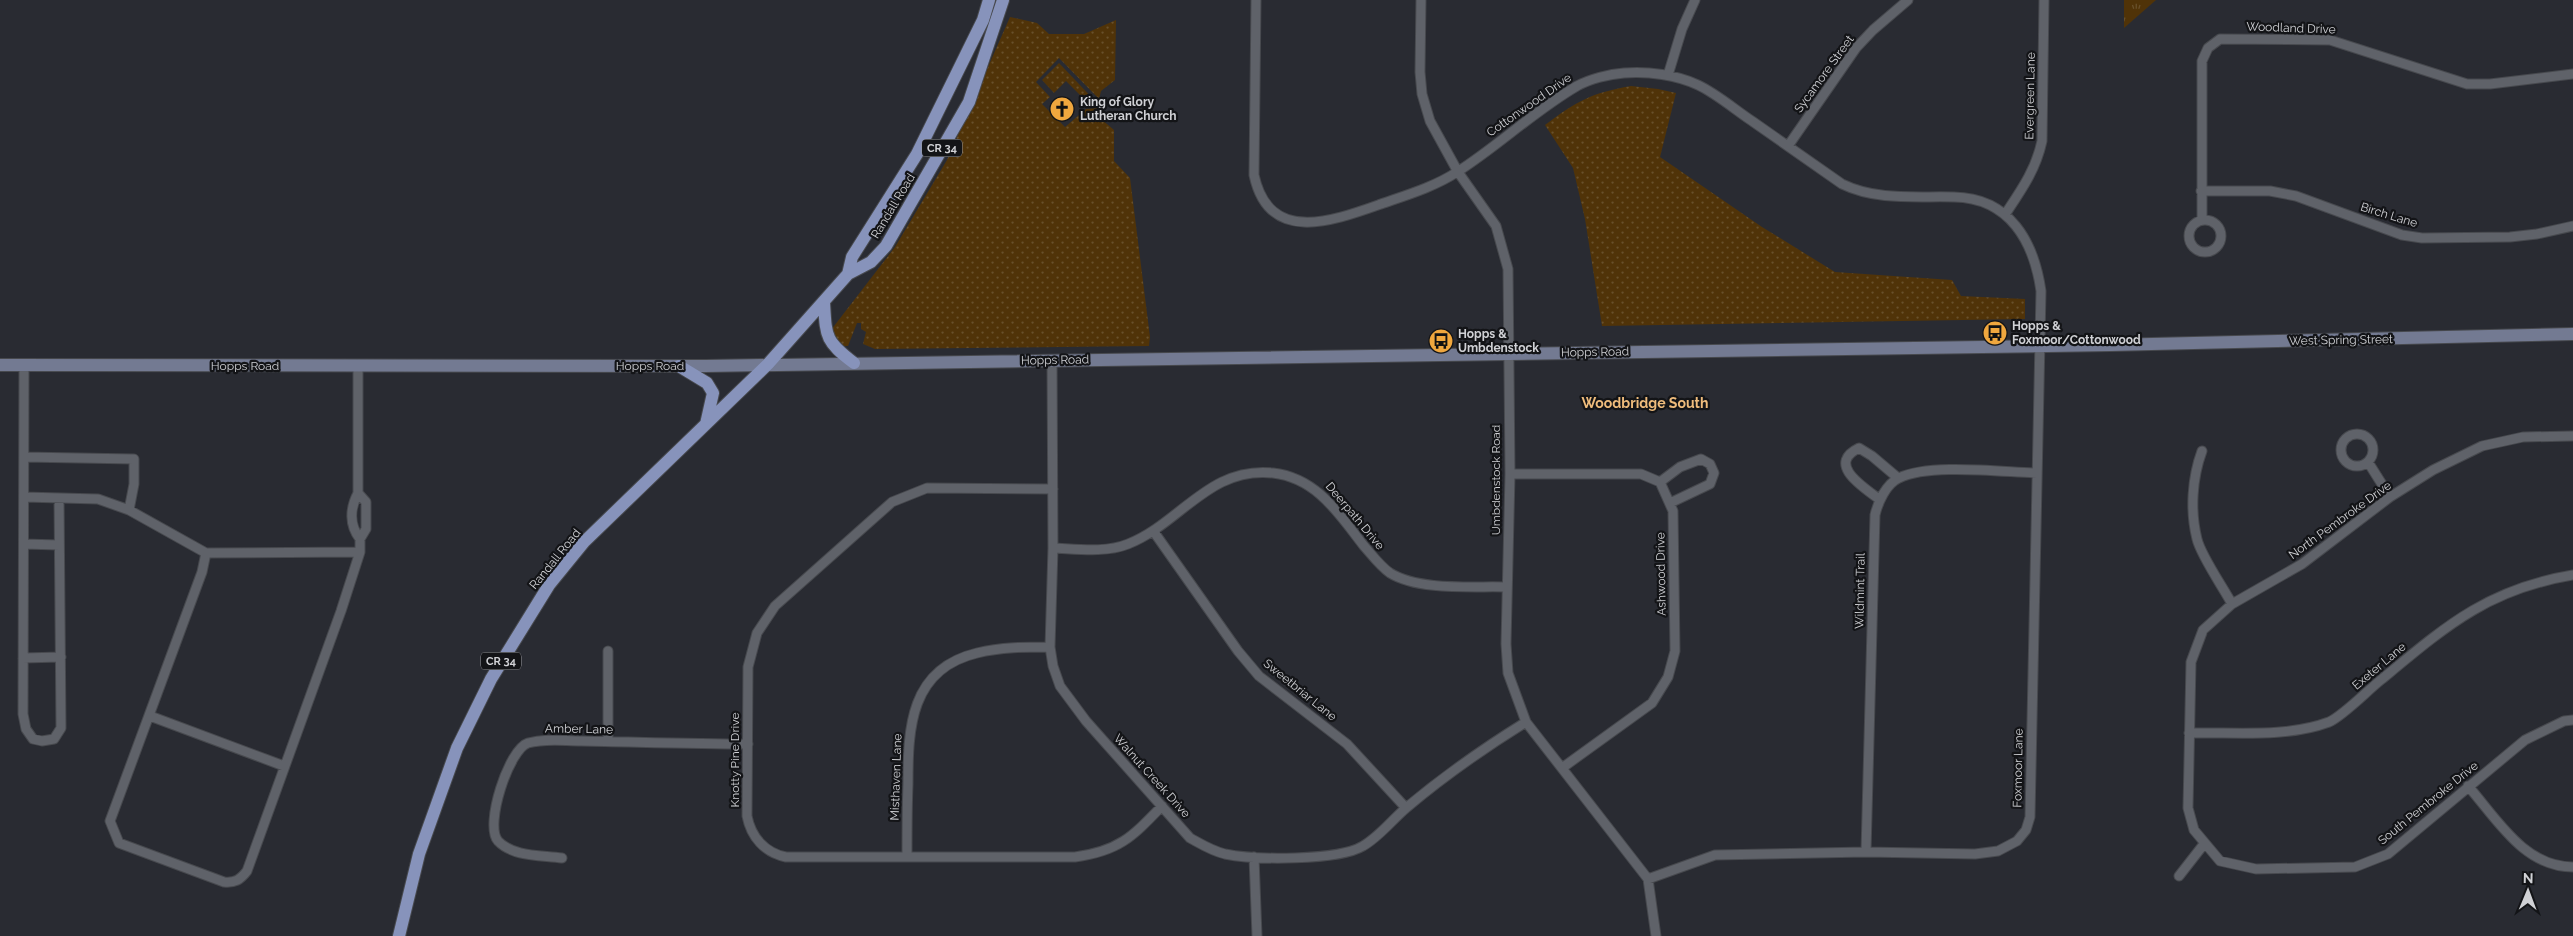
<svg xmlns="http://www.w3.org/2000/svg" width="2573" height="936" viewBox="0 0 2573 936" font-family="Raleway,sans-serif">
<defs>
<pattern id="grass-dots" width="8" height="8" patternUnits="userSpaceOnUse" patternTransform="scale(1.25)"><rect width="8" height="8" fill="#503308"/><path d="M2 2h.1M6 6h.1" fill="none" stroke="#68502b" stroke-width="1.8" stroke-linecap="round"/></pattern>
<pattern id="park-tufts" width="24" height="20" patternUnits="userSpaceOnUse" patternTransform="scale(1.25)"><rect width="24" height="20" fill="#503308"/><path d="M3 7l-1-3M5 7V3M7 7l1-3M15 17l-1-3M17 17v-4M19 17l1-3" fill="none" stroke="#68502b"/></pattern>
</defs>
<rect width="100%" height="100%" fill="#292b32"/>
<!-- grass -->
<path fill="url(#grass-dots)" d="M 1010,17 L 1037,23 L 1049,34 L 1084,34 L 1116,20 L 1115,80 L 1101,91 L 1099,99 L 1059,58 L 1036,82 L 1050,97 L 1042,104 L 1065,127 L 1086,109 L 1099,108 L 1100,118 L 1114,130 L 1114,161 L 1130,178 L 1150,337 L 1149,346 L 875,349 L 863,344 L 866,332 L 861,329 L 861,323 L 857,323 L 848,346 L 839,346 L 831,330 L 895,247 L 947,160 Z
M 1059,63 L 1097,103 L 1085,100 L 1066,81 L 1054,93 L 1042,80 Z
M 1631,86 L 1658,89 L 1676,93 L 1660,157 L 1762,227 L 1835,272 L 1952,280 L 1961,296 L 2025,299 L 2025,319 L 1602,326 L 1585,219 L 1573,168 L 1545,125 C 1577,101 1591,93 1631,86 Z"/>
<!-- park -->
<path fill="url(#park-tufts)" d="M 2124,0 L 2156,0 L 2124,28 Z"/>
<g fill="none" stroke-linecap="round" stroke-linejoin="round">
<defs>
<path id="street" d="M 1256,0 L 1254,175 C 1269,245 1333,221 1381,204 C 1407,195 1434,187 1457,172 C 1498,146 1534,111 1577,86 C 1590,79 1609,74 1624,73 C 1648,71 1677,75 1698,85 C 1717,94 1734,109 1752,121 C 1782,142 1812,163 1842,184 C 1877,201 1916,196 1954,197 C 2010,198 2034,242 2041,291 L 2030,817 L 2026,830 L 2017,841 L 1998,851 L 1975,854 L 1866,852 L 1715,855 L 1648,879
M 1421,0 L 1420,72 L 1422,94 L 1430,121 L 1458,172 L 1496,226 L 1508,269 L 1510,474 L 1506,644 L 1508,673 L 1526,722 L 1648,879 L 1656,936
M 1668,75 L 1682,29 L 1695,0
M 1788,146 L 1856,48 L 1873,30 L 1908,0
M 2201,191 L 2270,191 L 2296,196 L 2402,235 L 2422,238 L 2510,237 L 2537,234 L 2573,226
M 2006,213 C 2022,189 2036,169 2042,141 L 2044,0
M 2202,220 L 2202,61 L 2208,48 L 2220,39 L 2330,40 L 2467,84 L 2490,84 L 2573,74
M2189 236a16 16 0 1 1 32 0a16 16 0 1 1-32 0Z
M 1052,360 L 1053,548 L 1050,647 L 1053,666 L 1060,686 L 1086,721 L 1190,838 C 1201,844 1212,851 1225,854 C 1254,860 1338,861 1363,846 C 1379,837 1392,820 1406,808 C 1444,776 1484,748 1526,722
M 24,365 L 23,714 L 26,729 L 33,739 L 42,741 L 54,739 L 61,728 L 59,498
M 358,365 L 358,493 C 350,508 349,525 360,539
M2341 450a16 16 0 1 1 32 0a16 16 0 1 1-32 0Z
M 2573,436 L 2523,437 L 2482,446 L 2433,470 L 2390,497 L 2302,564 L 2232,604 L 2203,630 L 2191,662 L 2188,808 L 2194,830 L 2220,861 L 2256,869 L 2355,867 L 2388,854 L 2525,740 L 2564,721 L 2573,720
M 2202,451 C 2192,478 2190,511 2197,539 C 2201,556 2223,587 2232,604
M 24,457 L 134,459 L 134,484 L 129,510
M 2368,462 L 2390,497
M 1510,474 L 1641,474 L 1660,482 L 1673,511 L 1675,651 L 1668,677 L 1652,703 L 1562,768
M 1660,482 L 1680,467 L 1701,459 L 1710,464 L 1714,473 L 1710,484 L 1670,503
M 1053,489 L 927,488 L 892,502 L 775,606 L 757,633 L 748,667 L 747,816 C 751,837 765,853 786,857 L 1075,857 C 1119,851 1132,837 1162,806
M 358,493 L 366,502 L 366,529 L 360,539 L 360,552 L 341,611 L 247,871 C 240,880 235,883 224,882 L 119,843 L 110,821 L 202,572 L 206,553 L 360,552
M 24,497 L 98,499 L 129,510 L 206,553
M 1879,499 C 1863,487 1826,464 1859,448 L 1872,456 L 1898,478
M 1154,532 L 1238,651 L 1259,676 L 1347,744 L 1406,808
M 24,544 L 59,545
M 1053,548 C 1077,549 1106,553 1128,544 C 1181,523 1209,466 1273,473 C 1317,478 1339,514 1364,546 C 1372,555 1380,566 1390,573 C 1419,591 1473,586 1506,587
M 23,658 L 61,657
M 150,716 L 284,766
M 2189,733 C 2235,732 2286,738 2329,722 C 2343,716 2369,689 2382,679 C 2446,626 2488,589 2573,575
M 608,741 L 608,651
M 2468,786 C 2497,819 2524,867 2573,867
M 1866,852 L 1875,515 C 1878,502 1886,484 1899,478 C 1929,463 2002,472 2037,473
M 907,856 C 907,832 907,808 908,784 C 908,728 910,669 977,653 C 1001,647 1026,647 1050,647
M 1254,857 L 1257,936
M 562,858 C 541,855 513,857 498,841 C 484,825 509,749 528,743 C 546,738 563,741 581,741 C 637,742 692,744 748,744
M 2179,876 L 2204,844"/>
<path id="secondary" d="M 0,365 L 705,366 L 2110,345 L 2573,334"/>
<path id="primary" d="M 848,274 L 852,257 L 917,154 L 983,20 L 989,0
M 824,302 C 826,337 825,341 854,363
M 679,366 L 707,383 L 713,393 L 706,424
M 399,936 L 419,854 L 457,748 L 491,679 L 549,585 L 584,542 L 768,364 L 848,274 L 871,262 L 886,246 L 969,102 L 1003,0"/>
</defs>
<!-- street casing -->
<use href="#street" stroke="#47494e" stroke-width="11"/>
<!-- secondary casing -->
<use href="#secondary" stroke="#47494e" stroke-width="14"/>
<!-- primary casing -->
<use href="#primary" stroke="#47494e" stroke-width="14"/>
<!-- street -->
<use href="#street" stroke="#5f6269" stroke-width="9"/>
<!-- secondary -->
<use href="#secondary" stroke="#737a92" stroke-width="12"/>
<!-- primary -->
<use href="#primary" stroke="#8793bb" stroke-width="12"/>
</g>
<!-- icons -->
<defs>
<symbol id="church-disc" viewBox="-11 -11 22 22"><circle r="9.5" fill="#f0a73e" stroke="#131417"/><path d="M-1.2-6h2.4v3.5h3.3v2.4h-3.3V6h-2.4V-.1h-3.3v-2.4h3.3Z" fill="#111"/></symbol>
<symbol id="bus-disc" viewBox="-11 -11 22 22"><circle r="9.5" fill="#f0a73e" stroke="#131417"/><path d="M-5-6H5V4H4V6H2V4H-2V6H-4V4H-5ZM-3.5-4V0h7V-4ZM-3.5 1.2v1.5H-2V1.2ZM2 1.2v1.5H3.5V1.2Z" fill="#111"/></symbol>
</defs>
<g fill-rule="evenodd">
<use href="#church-disc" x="1048" y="95" width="28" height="28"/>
<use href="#bus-disc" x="1981" y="319" width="28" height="28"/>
<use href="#bus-disc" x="1427" y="327" width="28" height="28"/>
</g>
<g text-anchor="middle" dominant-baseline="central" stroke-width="4.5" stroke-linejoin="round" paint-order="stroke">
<!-- shield labels -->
<g fill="#131417" stroke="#97989c" stroke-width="1">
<rect x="922" y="139.5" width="40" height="17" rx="4"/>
<rect x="481" y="652.5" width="40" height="17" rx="4"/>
</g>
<g font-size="11" font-weight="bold" fill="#d0d1d5">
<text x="942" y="148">CR 34</text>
<text x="501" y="661">CR 34</text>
</g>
<!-- street labels -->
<g font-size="12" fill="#d0d1d5" stroke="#131417">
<text transform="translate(2291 28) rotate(2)">Woodland Drive</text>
<text transform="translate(1824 74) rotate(-54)">Sycamore Street</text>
<text transform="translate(2030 96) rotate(-89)">Evergreen Lane</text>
<text transform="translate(1529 105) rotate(-35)">Cottonwood Drive</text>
<text transform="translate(893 206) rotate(-59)">Randall Road</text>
<text transform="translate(2389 215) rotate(17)">Birch Lane</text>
<text transform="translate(2341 340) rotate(-1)">West Spring Street</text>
<text transform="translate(1595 352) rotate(-1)">Hopps Road</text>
<text transform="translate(1055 360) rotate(-1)">Hopps Road</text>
<text x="245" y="366">Hopps Road</text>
<text x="650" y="366">Hopps Road</text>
<text transform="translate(1496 480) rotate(-90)">Umbdenstock Road</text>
<text transform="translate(1355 516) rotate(50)">Deerpath Drive</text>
<text transform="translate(2340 520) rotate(-36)">North Pembroke Drive</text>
<text transform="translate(555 559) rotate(-51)">Randall Road</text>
<text transform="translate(1661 574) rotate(-91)">Ashwood Drive</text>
<text transform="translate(1860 591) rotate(-89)">Wildmint Trail</text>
<text transform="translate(2379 666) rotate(-40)">Exeter Lane</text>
<text transform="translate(1300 690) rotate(39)">Sweetbriar Lane</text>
<text transform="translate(579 729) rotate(1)">Amber Lane</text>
<text transform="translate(735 760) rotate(-90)">Knotty Pine Drive</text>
<text transform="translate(2018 768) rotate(-89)">Foxmoor Lane</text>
<text transform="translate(1152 776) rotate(48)">Walnut Creek Drive</text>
<text transform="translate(896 777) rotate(-88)">Misthaven Lane</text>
<text transform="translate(2428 803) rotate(-39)">South Pembroke Drive</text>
</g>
<!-- poi labels -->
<g font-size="12" font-weight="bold" fill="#d0d1d5" stroke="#131417" text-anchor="start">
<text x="1080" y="102">King of Glory<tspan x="1080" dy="14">Lutheran Church</tspan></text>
<text x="2012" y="326">Hopps &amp;<tspan x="2012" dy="14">Foxmoor/Cottonwood</tspan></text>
<text x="1458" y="334">Hopps &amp;<tspan x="1458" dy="14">Umbdenstock</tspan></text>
</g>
<!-- neighbourhood labels -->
<g font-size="14" font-weight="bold" fill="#efbc7c" stroke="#131417">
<text x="1645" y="403">Woodbridge South</text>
</g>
</g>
<!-- north arrow -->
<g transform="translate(2528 891) rotate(1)" stroke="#131417" stroke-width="4" paint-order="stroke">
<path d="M0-4L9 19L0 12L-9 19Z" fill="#d0d1d5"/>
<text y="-8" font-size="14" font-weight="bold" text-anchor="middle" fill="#d0d1d5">N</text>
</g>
</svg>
